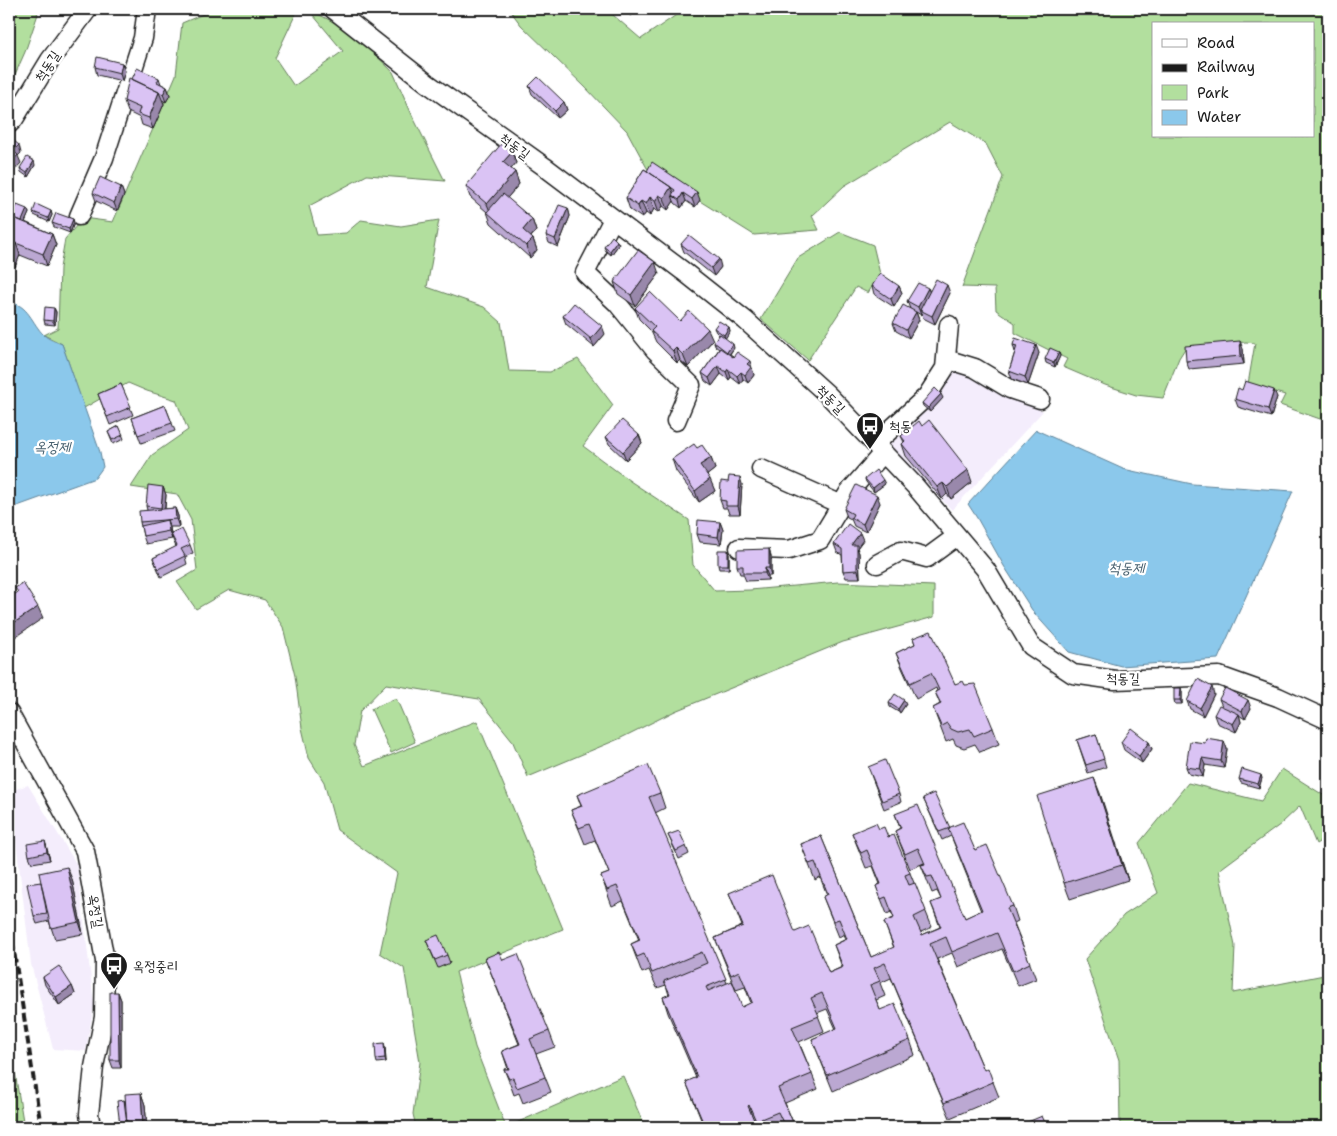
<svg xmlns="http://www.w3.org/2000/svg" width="1337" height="1136" viewBox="0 0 1337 1136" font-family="'Shantell Sans','Poor Story',sans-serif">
<rect width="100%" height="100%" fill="#fff"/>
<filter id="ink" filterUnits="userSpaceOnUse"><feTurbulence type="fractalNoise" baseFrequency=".02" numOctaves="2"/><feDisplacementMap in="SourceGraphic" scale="10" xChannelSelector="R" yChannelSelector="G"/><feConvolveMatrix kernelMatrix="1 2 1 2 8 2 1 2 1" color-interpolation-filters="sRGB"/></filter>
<g filter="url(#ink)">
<!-- built -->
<path fill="#f4edfc" d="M 951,366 L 973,372 L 1043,411 L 952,510 L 884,442 Z
M 28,785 L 77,865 L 94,1004 L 86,1051 L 53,1049 L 31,964 L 10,791 Z"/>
<!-- green -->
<path fill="#b2df9e" stroke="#677e5d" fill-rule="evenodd" d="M 9,9 L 34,9 L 38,14 L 25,52 L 9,88 Z
M 215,9 L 298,9 L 275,58 L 294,86 L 343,51 L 308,9 L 351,31 L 393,72 L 413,117 L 445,181 L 367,175 L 309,206 L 317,235 L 346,233 L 361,220 L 401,226 L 439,220 L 427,287 L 484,307 L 501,322 L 509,371 L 550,372 L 578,359 L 613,405 L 583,446 L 630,481 L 689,520 L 693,565 L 715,591 L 750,590 L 838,582 L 934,586 L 934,617 L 843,642 L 675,711 L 621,738 L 528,777 L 512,740 L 479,699 L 386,684 L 360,711 L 354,745 L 364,766 L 477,721 L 563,929 L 456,972 L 475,1047 L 506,1127 L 416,1127 L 413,1114 L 420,1062 L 404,968 L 380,953 L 397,873 L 337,830 L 324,782 L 309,758 L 302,728 L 295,676 L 283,627 L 265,600 L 229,590 L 196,609 L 177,582 L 197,570 L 191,520 L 177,494 L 131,487 L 152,455 L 188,430 L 176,400 L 147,391 L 128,383 L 84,408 L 62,344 L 44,335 L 58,328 L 60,268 L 65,239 L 83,218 L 113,222 L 176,75 L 182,23 Z
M 509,9 L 606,9 L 641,39 L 685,9 L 1328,9 L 1328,403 L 1323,420 L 1280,405 L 1285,395 L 1248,384 L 1255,343 L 1246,342 L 1186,347 L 1179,358 L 1163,398 L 1136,395 L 1105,385 L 1063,367 L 1067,359 L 1015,333 L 1015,323 L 996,310 L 995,288 L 962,287 L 1003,177 L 986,144 L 950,122 L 844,186 L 812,216 L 819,230 L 754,235 L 647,168 L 627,131 L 585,87 L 521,25 ZM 1153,24 L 1313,24 L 1313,136 L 1153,136 Z
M 840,232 L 873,245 L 880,274 L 868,293 L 856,287 L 808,360 L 761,319 L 798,258 Z
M 396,698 L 415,742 L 391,753 L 371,709 Z
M 1282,769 L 1328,798 L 1328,836 L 1316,844 L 1300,806 L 1281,824 L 1219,870 L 1235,946 L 1233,993 L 1324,975 L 1328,978 L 1328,1127 L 1120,1127 L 1119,1060 L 1085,959 L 1124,915 L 1158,893 L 1139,843 L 1188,783 L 1261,801 Z
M 9,1036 L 24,1127 L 9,1127 Z
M 623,1076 L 645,1127 L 507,1127 Z"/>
<!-- water -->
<path fill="#8bc8eb" stroke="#5f8398" d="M 9,303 C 28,303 32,324 44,335 C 48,339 57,342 62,344 L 100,452 L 103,467 L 95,478 L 9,509 Z
M 1036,430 L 1123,469 L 1192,484 L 1293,491 L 1218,659 L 1121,666 L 1069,652 L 1034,613 L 1004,566 L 977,518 L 968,504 Z"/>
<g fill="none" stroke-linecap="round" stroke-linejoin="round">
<defs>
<path id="minor" d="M 333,9 L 427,83 L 545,167 L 683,271 L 745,320 L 827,394 L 915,486 L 986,570 L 1031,646 L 1073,674 L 1115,680 L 1219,676 L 1278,697 L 1328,720
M 9,124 L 14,119 L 50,60 L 88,9
M 79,216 L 104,158 L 143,38 L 147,9
M 613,219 L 585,273 L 617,303 L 655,350 L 691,385 L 676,421
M 946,359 L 975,368 L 1010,389 L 1040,399
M 875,444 L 927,396 L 945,368 L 949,325
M 761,469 L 842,505
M 739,548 L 789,550 L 820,540 L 849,492 L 883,453
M 877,564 L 901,551 L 927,558 L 957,536
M 9,713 L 85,851 L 105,961 L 104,1017 L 94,1067 L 89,1114 L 91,1127"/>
</defs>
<!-- minor casing -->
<use href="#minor" stroke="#1c1c1c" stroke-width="21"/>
<!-- minor -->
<use href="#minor" stroke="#fff" stroke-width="18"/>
<!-- rail -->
<path stroke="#1c1c1c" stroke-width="4" stroke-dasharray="8 4" stroke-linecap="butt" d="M 9,919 L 41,1127"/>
</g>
<!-- wall -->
<path fill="#bba8d2" stroke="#1c1c1c" d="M 623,9 L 638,9 L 631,16 Z
M 122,63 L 125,71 L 122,81 L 97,75 L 95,67 Z
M 159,78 L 161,84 L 167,87 L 170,95 L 166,102 L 162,100 L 164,104 L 153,129 L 142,125 L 140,118 L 128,112 L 124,101 L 132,79 Z
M 529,86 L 564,102 L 567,110 L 558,118 L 532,94 Z
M 512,152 L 516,163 L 511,169 L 515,172 L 519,184 L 507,198 L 532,219 L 536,231 L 531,237 L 533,239 L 537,250 L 530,258 L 491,223 L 487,212 L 470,197 L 466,186 Z
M 35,165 L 28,177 L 21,172 L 20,168 Z
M 644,169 L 700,200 L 695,207 L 686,201 L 681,208 L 675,203 L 674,201 L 668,210 L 663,206 L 659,212 L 654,209 L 650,216 L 646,213 L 642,218 L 630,210 L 626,198 Z
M 121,187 L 124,195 L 117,211 L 96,201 L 93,193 Z
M 568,208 L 570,216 L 558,247 L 549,243 L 546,235 Z
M 27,209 L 29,213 L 25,222 L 52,234 L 56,245 L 47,266 L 20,255 L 15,267 L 9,265 L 9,216 L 12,217 Z
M 51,211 L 52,215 L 49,222 L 34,215 L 33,212 Z
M 73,219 L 74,223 L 70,233 L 54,227 L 52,223 Z
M 619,244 L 611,255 L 606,251 L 604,247 Z
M 681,244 L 721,267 L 714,276 L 684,252 Z
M 659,274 L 635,306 L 618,294 L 614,282 Z
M 872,286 L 899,286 L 902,293 L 894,307 L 874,294 Z
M 928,288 L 930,292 L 950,293 L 935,324 L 923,318 L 922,313 L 921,315 L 916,312 L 919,320 L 909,338 L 896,331 L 893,323 L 910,309 L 907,301 Z
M 54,308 L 56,312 L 55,325 L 45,324 L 44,320 Z
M 635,308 L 680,321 L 713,340 L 688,367 L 680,360 L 677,363 L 656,342 L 651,331 L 639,319 Z
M 563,316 L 605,334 L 594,347 L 566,324 Z
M 729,327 L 730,331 L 725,338 L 734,348 L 730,354 L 753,369 L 752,369 L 754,375 L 748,383 L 743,379 L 740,384 L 731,377 L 729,380 L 721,374 L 712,386 L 705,381 L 702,373 L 719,349 L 715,346 L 714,342 L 719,335 L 716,332 L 714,328 Z
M 1013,345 L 1039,353 L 1028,385 L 1012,379 L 1009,371 L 1015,352 Z
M 1243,349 L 1244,364 L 1189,369 L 1186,361 Z
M 1059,352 L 1060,356 L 1055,367 L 1046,363 L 1045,359 Z
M 121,384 L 133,415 L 110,425 L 98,394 Z
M 1242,390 L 1277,397 L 1271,417 L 1238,407 L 1235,399 Z
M 943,398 L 930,412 L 923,406 L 922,403 Z
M 165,405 L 175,431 L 141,443 L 132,418 Z
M 119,426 L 124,439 L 113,444 L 108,432 Z
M 922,426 L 972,482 L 951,499 L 947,494 L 942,499 L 906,456 L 902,444 L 904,442 L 901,436 Z
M 639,435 L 642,443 L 626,460 L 609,444 L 606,437 Z
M 697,448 L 711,458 L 715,469 L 707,475 L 715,491 L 699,502 L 676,471 L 672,459 Z
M 865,479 L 885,484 L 874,492 L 866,482 Z
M 728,482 L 742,484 L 740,514 L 729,514 L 727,508 L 723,508 L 720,500 Z
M 163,487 L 166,495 L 165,509 L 175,508 L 178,516 L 179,527 L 170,527 L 171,534 L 190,545 L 193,553 L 185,557 L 187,564 L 161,577 L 153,558 L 176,547 L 171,535 L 172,539 L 146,544 L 143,536 L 140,522 L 147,510 L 146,506 Z
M 880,503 L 866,532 L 854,526 L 851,519 L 847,517 L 844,509 Z
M 720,522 L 723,530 L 721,544 L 700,542 L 697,534 Z
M 863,540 L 857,548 L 859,553 L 860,578 L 846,578 L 843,571 L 842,555 L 837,552 L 834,544 Z
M 769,549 L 771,557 L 771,576 L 768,576 L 768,580 L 746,581 L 743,574 L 740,574 L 737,566 Z
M 729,554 L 729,569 L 719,569 L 718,565 Z
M 913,638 L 955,684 L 965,685 L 993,728 L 999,744 L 980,752 L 975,744 L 964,748 L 956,745 L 953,739 L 946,742 L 933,708 L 940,704 L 935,692 L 937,691 L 936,688 L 916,699 L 902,668 L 896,653 L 915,644 Z
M 1182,692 L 1182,704 L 1175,704 L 1174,700 Z
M 1214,694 L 1203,716 L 1190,709 L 1187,701 Z
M 1219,699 L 1251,708 L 1245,719 L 1239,715 L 1241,722 L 1236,732 L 1217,723 L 1214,715 L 1222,706 Z
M 904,700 L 906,704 L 900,713 L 890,707 L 889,703 Z
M 1096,734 L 1106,767 L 1088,773 L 1077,740 Z
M 1224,741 L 1227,749 L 1224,768 L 1205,765 L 1203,777 L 1189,774 L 1186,767 L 1205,743 Z
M 1121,742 L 1149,742 L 1152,749 L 1142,763 L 1124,750 Z
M 871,775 L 899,794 L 901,802 L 884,809 Z
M 1094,778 L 1128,880 L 1070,899 L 1064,883 Z
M 1262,778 L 1259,788 L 1241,783 L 1239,779 Z
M 660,793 L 665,808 L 655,813 L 727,983 L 742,1007 L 751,1003 L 745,987 L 736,990 L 715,938 L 742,926 L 729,893 L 795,932 L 829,973 L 842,967 L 834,945 L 846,939 L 844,934 L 839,937 L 823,897 L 827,895 L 820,877 L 815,880 L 801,844 L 821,836 L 871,957 L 894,948 L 884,922 L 894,918 L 891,912 L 887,914 L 876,886 L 880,884 L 873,866 L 866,868 L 852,833 L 879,829 L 888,837 L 910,873 L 932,927 L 921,932 L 922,935 L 940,927 L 931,903 L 941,899 L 937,891 L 932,893 L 921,865 L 924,864 L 924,863 L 910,869 L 895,831 L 900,828 L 895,814 L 965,918 L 981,911 L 951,836 L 942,840 L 923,798 L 950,828 L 975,850 L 1013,906 L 1018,921 L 1014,923 L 1036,979 L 1018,986 L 1002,949 L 958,967 L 952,953 L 937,959 L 984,1070 L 993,1082 L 999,1097 L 950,1118 L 891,978 L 880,983 L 885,996 L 876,1000 L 880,1010 L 910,1040 L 915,1055 L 833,1091 L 812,1039 L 836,1029 L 827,1009 L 817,1013 L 824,1031 L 799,1042 L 818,1089 L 785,1103 L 795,1127 L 758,1127 L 755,1121 L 754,1121 L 757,1127 L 704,1127 L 686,1082 L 696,1078 L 668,1013 L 663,997 L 669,995 L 666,985 L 657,988 L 649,970 L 642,973 L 631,944 L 639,940 L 623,901 L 612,906 L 601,876 L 609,873 L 595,840 L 585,844 L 571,810 L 581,806 L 577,795 Z
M 668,835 L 686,846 L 689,854 L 679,859 Z
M 45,841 L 47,849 L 50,860 L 32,863 L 29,856 Z
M 72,879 L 83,934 L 55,939 L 49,921 L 37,924 L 34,916 Z
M 426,940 L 447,955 L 450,963 L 438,968 Z
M 485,958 L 503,960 L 549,1031 L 555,1047 L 536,1054 L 551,1092 L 523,1103 L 519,1093 L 514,1095 L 510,1084 L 504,1069 L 508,1069 L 502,1051 L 519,1044 Z
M 43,977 L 72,986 L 75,994 L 59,1005 L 45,985 Z
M 118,992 L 121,1000 L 121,1068 L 113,1068 L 110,1060 Z
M 385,1047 L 386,1062 L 377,1063 L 376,1059 Z
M 141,1093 L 145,1105 L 147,1127 L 121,1127 L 120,1125 L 124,1100 L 125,1104 Z"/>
<!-- shaded-wall -->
<path fill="#9988ab" stroke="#1c1c1c" d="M 629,9 L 638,9 L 631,16 Z
M 122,63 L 125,71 L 122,81 L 120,73 Z
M 167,87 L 170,95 L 166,102 L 163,94 Z
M 159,92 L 164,104 L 153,129 L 149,118 Z
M 564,102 L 567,110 L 558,118 L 555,111 Z
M 19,145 L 21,153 L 18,156 L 21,163 L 9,176 L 9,165 L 13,151 Z
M 512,152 L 516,163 L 507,174 L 503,162 Z
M 34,161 L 35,165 L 28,177 L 27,173 Z
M 515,172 L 519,184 L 492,216 L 487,204 Z
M 121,187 L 124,195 L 117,211 L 114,203 Z
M 671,187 L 675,198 L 672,195 L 674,201 L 668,210 L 664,198 Z
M 697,192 L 700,200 L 695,207 L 692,199 Z
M 683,193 L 686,201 L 681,208 L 679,200 Z
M 659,195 L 663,206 L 659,212 L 655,201 Z
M 650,197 L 654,209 L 650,216 L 646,204 Z
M 641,201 L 646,213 L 642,218 L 638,206 Z
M 568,208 L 570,216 L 558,247 L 555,239 Z
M 27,209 L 29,213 L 22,229 L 20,225 Z
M 51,211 L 52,215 L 49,222 L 48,218 Z
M 73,219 L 74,223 L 70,233 L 69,229 Z
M 532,219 L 536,231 L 527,241 L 523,230 Z
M 52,234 L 56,245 L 47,266 L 43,254 Z
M 533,239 L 537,250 L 530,258 L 526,246 Z
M 617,241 L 619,244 L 611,255 L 610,251 Z
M 16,243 L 20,255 L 15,267 L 11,256 Z
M 719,259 L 721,267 L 714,276 L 711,268 Z
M 655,262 L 659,274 L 635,306 L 631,295 Z
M 947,285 L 950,293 L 935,324 L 932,316 Z
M 899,286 L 902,293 L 894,307 L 891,299 Z
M 928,288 L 931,296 L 920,310 L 922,313 L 921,315 L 918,307 Z
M 54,308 L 56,312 L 55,325 L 53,321 Z
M 916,312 L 919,320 L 909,338 L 906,330 Z
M 602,326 L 605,334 L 594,347 L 591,339 Z
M 729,327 L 730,331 L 725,339 L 724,335 Z
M 708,329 L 713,340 L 688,367 L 683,355 Z
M 1240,341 L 1243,349 L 1244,364 L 1241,356 Z
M 733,344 L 734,348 L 728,356 L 727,352 Z
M 1036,345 L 1039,353 L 1028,385 L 1025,377 Z
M 676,348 L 680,360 L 677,363 L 673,351 Z
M 1059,352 L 1060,356 L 1055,367 L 1054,363 Z
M 750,361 L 754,375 L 748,383 L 745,375 L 747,364 Z
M 718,366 L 721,374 L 712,386 L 709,378 Z
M 728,369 L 731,377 L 729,380 L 726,372 Z
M 741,372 L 743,379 L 740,384 L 737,376 Z
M 1274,390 L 1277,397 L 1271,417 L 1268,409 Z
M 941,394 L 943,398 L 930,412 L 928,408 Z
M 639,435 L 642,443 L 626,460 L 623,452 Z
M 711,458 L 715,469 L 705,477 L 700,465 Z
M 968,470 L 972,482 L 951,499 L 947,487 Z
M 740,477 L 742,484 L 740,514 L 738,506 Z
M 710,479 L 715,491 L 699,502 L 695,491 Z
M 883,480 L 885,484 L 874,492 L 873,488 Z
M 943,483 L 947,494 L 942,499 L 937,487 Z
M 163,487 L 166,495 L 164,516 L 161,508 Z
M 877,495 L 880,503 L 866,532 L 863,524 Z
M 175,508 L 178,516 L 179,527 L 176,519 Z
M 167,520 L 170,528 L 172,539 L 169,531 Z
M 720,522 L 723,530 L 721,544 L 718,537 Z
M 860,533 L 863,540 L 857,548 L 859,553 L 860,578 L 851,545 Z
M 769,549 L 771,557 L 771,576 L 769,568 Z
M 728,550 L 729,554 L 729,569 L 728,565 Z
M 765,568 L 768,576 L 768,580 L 765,573 Z
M 38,607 L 43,618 L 12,639 L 9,631 L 9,626 Z
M 1212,687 L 1214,694 L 1203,716 L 1200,708 Z
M 1181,688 L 1182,692 L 1182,704 L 1180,700 Z
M 904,700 L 906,704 L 900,713 L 898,709 Z
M 1248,700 L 1251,708 L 1245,719 L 1242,711 Z
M 1239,714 L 1241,722 L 1236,732 L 1233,724 Z
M 1224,741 L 1227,749 L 1224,768 L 1221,761 Z
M 1149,742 L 1152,749 L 1142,763 L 1139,756 Z
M 1202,758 L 1205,765 L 1203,777 L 1200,769 Z
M 1261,775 L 1262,778 L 1259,788 L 1258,784 Z
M 1094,778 L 1100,793 L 1128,880 L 1122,865 Z
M 45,841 L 47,849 L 50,860 L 47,852 Z
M 67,867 L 72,879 L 83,934 L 79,922 Z
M 72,986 L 75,994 L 59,1005 L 56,997 Z
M 118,992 L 121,1000 L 121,1068 L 119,1060 Z
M 384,1043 L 385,1047 L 386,1062 L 385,1058 Z
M 141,1093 L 145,1105 L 147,1127 L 143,1127 Z"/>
<!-- building -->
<path fill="#dac3f4" stroke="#1c1c1c" d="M 97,57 L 122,63 L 120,73 L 95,67 Z
M 137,68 L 159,78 L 157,82 L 167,87 L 163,94 L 132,79 Z
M 538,77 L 564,102 L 555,111 L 529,86 Z
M 129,78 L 159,92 L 149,118 L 138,114 L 140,108 L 124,101 Z
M 9,137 L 19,145 L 13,151 L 18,155 L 9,165 Z
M 502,143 L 512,152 L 503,162 L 515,172 L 487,204 L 466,186 Z
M 27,157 L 34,161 L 27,173 L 20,168 Z
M 652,162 L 697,192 L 692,199 L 683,193 L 679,200 L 672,195 L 675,190 L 647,171 Z
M 644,169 L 671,187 L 664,198 L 659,195 L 655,201 L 650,197 L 646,204 L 641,201 L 638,206 L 626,198 Z
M 100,177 L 121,187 L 114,203 L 93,193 Z
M 503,194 L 532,219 L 523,230 L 533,239 L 526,246 L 487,212 Z
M 36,204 L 51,211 L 48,218 L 33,212 Z
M 17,205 L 27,209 L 22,221 L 12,217 Z
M 559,205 L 568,208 L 555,239 L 546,235 Z
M 56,213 L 73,219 L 69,229 L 52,223 Z
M 9,216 L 52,234 L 43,254 L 16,243 L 11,256 L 9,255 Z
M 689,235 L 719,259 L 711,268 L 681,244 Z
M 612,236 L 617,241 L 610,251 L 604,247 Z
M 638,250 L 655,262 L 631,295 L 614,282 Z
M 880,273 L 899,286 L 891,299 L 872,286 Z
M 936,279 L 947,285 L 932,316 L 920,310 Z
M 918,283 L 928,288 L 918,307 L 907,301 Z
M 650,292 L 680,321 L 689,311 L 708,329 L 683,355 L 676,348 L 673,351 L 651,331 L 655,327 L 635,308 Z
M 574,303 L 602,326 L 591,339 L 563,316 Z
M 903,305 L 916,312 L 906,330 L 893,323 Z
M 45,307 L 54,308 L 53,321 L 44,320 Z
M 719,321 L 729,327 L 724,335 L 714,328 Z
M 720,334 L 733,344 L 727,352 L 714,342 Z
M 1015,338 L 1036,345 L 1025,377 L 1009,371 L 1017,346 L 1013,345 Z
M 1240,341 L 1241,356 L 1186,361 L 1185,346 Z
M 720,348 L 733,357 L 737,352 L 750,361 L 747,364 L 751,367 L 745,375 L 741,372 L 737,376 L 728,369 L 726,372 L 718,366 L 709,378 L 702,373 Z
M 1050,348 L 1059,352 L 1054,363 L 1045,359 Z
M 1245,381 L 1274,390 L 1268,409 L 1235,399 L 1238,388 L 1242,390 Z
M 121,384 L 131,407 L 107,417 L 98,394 Z
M 935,388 L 941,394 L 928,408 L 922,403 Z
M 165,405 L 172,423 L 138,435 L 132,418 Z
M 622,420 L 639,435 L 623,452 L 606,437 Z
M 929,420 L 968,470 L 947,487 L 943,483 L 937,487 L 902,444 L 905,441 L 901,436 L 919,421 L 922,426 Z
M 119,426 L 123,435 L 112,440 L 108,432 Z
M 694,444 L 697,448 L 702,445 L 711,458 L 700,465 L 710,479 L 695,491 L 672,459 Z
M 876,470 L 883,480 L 873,488 L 865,479 Z
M 729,476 L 740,477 L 738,506 L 726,506 L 726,501 L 720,500 L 721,481 L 728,482 Z
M 148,485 L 163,487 L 161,508 L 146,506 Z
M 856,485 L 877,495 L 863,524 L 851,518 L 853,514 L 844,509 Z
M 175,508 L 176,519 L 140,522 L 139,511 Z
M 167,520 L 169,531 L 143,536 L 141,526 Z
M 698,520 L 720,522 L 718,537 L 697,534 Z
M 848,524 L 860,533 L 851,545 L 857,545 L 857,570 L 843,571 L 842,549 L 834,544 Z
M 182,529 L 190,545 L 181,549 L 185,556 L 158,569 L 153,558 L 177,546 L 171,534 Z
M 769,549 L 769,568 L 765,568 L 765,573 L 743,573 L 743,566 L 737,566 L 737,550 Z
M 718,550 L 728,550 L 728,565 L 718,565 Z
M 23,583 L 38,607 L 9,626 L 9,598 L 18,592 L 15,588 Z
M 931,631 L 955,684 L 963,681 L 965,685 L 975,684 L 993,728 L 974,736 L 970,729 L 958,732 L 951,729 L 947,723 L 941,726 L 933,708 L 941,704 L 935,692 L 939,690 L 931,673 L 910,683 L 896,653 L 915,644 L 913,638 Z
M 1198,679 L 1212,687 L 1200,708 L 1187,701 Z
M 1174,688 L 1181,688 L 1180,700 L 1174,700 Z
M 1225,688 L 1248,700 L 1242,711 L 1219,699 Z
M 895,694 L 904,700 L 898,709 L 889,703 Z
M 1219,705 L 1239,714 L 1233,724 L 1214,715 Z
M 1131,728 L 1149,742 L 1139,756 L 1121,742 Z
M 1096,734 L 1104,759 L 1086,765 L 1077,740 Z
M 1206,738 L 1224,741 L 1221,761 L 1202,758 L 1200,769 L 1186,767 L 1190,741 L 1205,743 Z
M 885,760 L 899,794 L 882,801 L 868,767 Z
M 648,765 L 660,793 L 649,797 L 726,979 L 706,987 L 708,991 L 732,981 L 742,1007 L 752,1002 L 739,971 L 731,975 L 715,938 L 743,926 L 729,893 L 772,875 L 795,932 L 809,926 L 829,973 L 843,967 L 834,945 L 847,939 L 839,919 L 833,921 L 823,897 L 828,894 L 815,862 L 809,864 L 801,844 L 821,836 L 871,957 L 894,947 L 884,922 L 894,918 L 886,897 L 881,899 L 876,886 L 881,884 L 867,850 L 861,853 L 852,833 L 876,823 L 879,829 L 884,827 L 888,837 L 894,835 L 910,873 L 905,875 L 909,885 L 915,883 L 926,911 L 914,917 L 922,935 L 941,927 L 931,903 L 941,899 L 932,876 L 927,877 L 921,865 L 925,864 L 918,848 L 905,854 L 895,831 L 901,828 L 895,814 L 918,805 L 965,918 L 982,910 L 948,828 L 963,822 L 975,850 L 987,845 L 1013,906 L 1007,908 L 1030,963 L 1013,971 L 997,933 L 952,952 L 946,937 L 930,944 L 984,1070 L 988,1068 L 993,1082 L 944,1103 L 885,963 L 874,968 L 880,981 L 870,985 L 880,1010 L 895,1004 L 910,1040 L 827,1075 L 812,1039 L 837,1028 L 822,993 L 811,998 L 819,1016 L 792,1027 L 812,1074 L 778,1088 L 795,1127 L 785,1127 L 778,1112 L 756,1121 L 749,1105 L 748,1106 L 757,1127 L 705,1127 L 686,1082 L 697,1077 L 663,997 L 670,994 L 664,981 L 707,963 L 702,952 L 652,973 L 644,954 L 637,957 L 631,944 L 640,940 L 617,886 L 607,890 L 601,876 L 609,873 L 589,824 L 579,828 L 571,810 L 582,806 L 577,795 Z
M 1242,769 L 1261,775 L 1258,784 L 1239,779 Z
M 1094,778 L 1122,865 L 1064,883 L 1037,796 Z
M 934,793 L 950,828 L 939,832 L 923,798 Z
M 679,831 L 686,846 L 676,851 L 668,835 Z
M 45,841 L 47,852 L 29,856 L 27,844 Z
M 67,867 L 79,922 L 51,928 L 39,873 Z
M 41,882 L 47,914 L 34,916 L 27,884 Z
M 438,935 L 447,955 L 435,960 L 426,940 Z
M 499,952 L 503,960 L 518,954 L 549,1031 L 530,1039 L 545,1077 L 517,1088 L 513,1078 L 509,1079 L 504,1069 L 509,1069 L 502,1051 L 520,1044 L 485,958 Z
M 59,966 L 72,986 L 56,997 L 43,977 Z
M 110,992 L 118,992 L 119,1060 L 110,1060 Z
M 384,1043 L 385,1058 L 376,1059 L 375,1044 Z
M 141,1093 L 143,1127 L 127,1127 L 125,1094 Z
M 124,1100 L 127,1124 L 120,1125 L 117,1101 Z
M 1042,1116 L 1047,1127 L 1016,1127 Z"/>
</g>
<!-- icons -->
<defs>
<symbol id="bus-pin" viewBox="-11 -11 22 30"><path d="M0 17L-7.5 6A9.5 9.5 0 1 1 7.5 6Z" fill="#1c1c1c" stroke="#fff"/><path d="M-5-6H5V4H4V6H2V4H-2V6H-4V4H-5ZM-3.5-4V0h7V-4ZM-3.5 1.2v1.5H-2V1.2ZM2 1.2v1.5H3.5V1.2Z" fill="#fff"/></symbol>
</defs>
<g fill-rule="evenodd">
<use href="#bus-pin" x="854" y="410" width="32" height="43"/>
<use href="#bus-pin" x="98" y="950" width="32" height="43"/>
</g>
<g text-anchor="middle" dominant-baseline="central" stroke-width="4.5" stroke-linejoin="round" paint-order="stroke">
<!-- street labels -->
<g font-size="14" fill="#1c1c1c" stroke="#fff">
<text transform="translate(47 66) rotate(-57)">척동길</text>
<text transform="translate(515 146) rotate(36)">척동길</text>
<text transform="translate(831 399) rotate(45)">척동길</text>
<text transform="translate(1123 678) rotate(1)">척동길</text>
<text transform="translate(96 911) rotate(80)">옥정길</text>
</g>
<!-- poi labels -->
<g font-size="14" fill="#1c1c1c" stroke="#fff" text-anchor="start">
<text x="889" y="426">척동</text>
<text x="133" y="966">옥정중리</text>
</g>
<!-- water labels -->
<g font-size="15" font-style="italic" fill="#48616f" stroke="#fff">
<text x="52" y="447">옥정제</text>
<text x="1126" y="568">척동제</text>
</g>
</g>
<!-- margin -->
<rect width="1337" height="1136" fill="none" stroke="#fff" stroke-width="30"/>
<rect x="15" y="15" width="1307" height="1106" fill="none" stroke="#1c1c1c" stroke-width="2" filter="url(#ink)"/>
<!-- legend -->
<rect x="1152" y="22" width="162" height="115" fill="#ffffff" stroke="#a4a4a4"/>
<rect x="1162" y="39" width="25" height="8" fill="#ffffff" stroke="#a4a4a4"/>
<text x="1197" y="48" font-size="15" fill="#1c1c1c">Road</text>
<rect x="1162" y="64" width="25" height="8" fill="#1c1c1c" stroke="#a4a4a4"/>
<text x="1197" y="72" font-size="15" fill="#1c1c1c">Railway</text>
<rect x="1162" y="85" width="25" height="15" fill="#b2df9e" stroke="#a4a4a4"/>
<text x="1197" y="98" font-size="15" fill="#1c1c1c">Park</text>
<rect x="1162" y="110" width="25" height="15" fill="#8bc8eb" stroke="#a4a4a4"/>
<text x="1197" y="122" font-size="15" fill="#1c1c1c">Water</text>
</svg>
